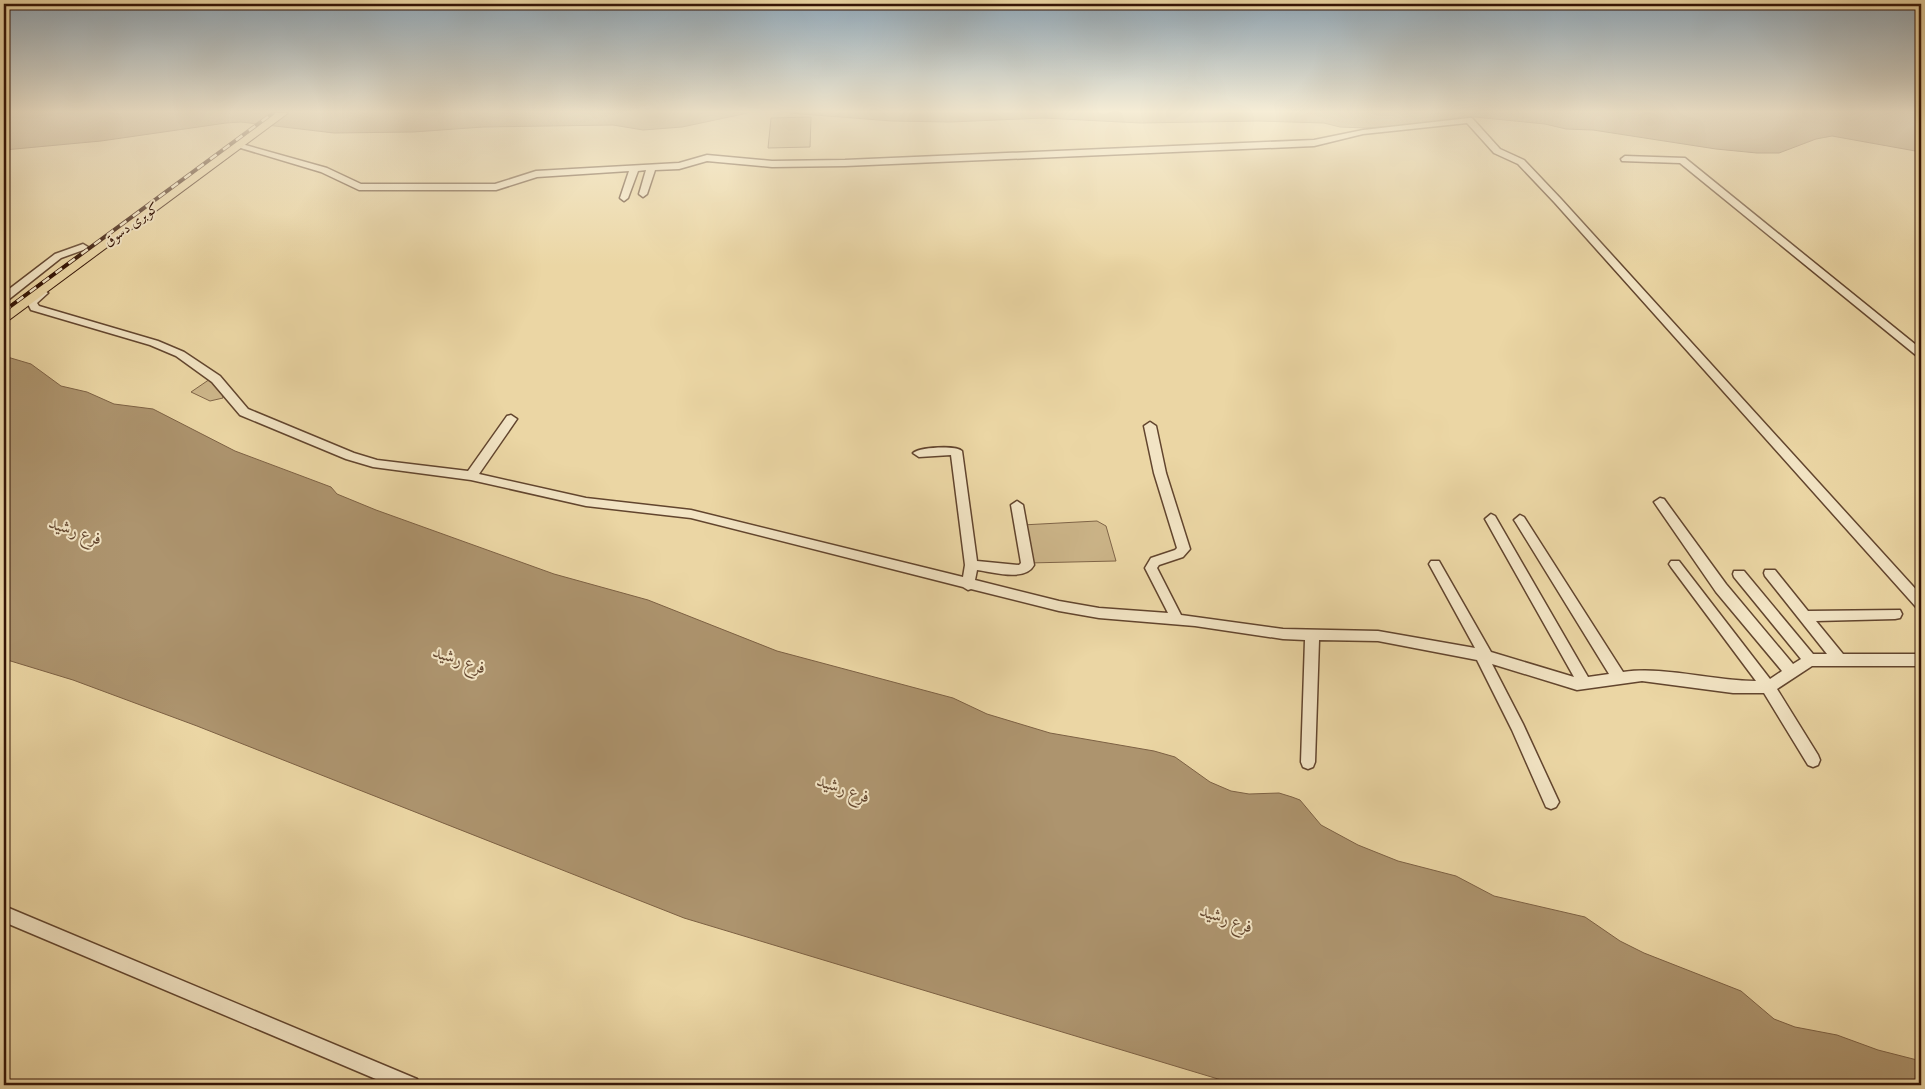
<svg xmlns="http://www.w3.org/2000/svg" width="1925" height="1089" viewBox="0 0 1925 1089" font-family="'Gentium Book Plus',Amiri,serif">
<rect width="100%" height="100%" fill="#ebd6a4"/>
<filter id="stains"><feTurbulence type="fractalNoise" baseFrequency=".004" numOctaves="4"/><feColorMatrix values="0 0 0 0 .2 0 0 0 0 .09 0 0 0 0 .02 0 0 0 .5 -.17"/></filter>
<radialGradient id="worn" r=".72"><stop offset=".6" stop-color="#630" stop-opacity="0"/><stop offset="1" stop-color="#630" stop-opacity=".3"/></radialGradient>
<!-- green -->
<path fill="#ccb589" stroke="#806548" d="M 811,117 L 810,147 L 768,148 L 771,118 Z
M 210,379 L 221,388 L 223,398 L 210,401 L 191,392 Z
M 1097,521 L 1106,526 L 1116,561 L 1028,563 L 1022,525 Z"/>
<!-- water -->
<path fill="#ad946e" stroke="#7d6144" d="M 4,113 L 748,113 L 682,127 L 643,130 L 613,125 L 483,127 L 413,132 L 334,133 L 241,122 L 226,123 L 101,141 L 4,150 Z
M 789,113 L 1921,113 L 1921,152 L 1832,136 L 1816,139 L 1779,153 L 1757,153 L 1716,149 L 1593,130 L 1566,129 L 1545,124 L 1465,116 L 1434,124 L 1365,128 L 1340,127 L 1324,123 L 1258,121 L 1141,123 L 1043,118 L 950,122 L 892,121 Z
M 4,356 L 31,364 L 61,386 L 87,392 L 114,404 L 153,409 L 235,451 L 331,487 L 337,494 L 376,510 L 554,574 L 648,600 L 777,651 L 953,698 L 987,714 L 1050,733 L 1154,751 L 1175,757 L 1210,782 L 1231,791 L 1249,794 L 1279,793 L 1292,797 L 1300,800 L 1321,825 L 1358,845 L 1398,861 L 1456,876 L 1494,896 L 1585,917 L 1620,941 L 1644,953 L 1741,991 L 1774,1019 L 1795,1027 L 1837,1035 L 1878,1050 L 1921,1061 L 1921,1085 L 1238,1085 L 684,918 L 197,726 L 73,680 L 4,659 Z"/>
<g fill="none" stroke-linecap="round" stroke-linejoin="round">
<defs>
<path id="minor" d="M 1469,118 L 1472,118 L 1500,149 L 1524,160 L 1561,199 L 1921,595 L 1921,608 L 1916,607 L 1555,203 L 1518,164 L 1494,153 L 1467,123 L 1363,134 L 1314,146 L 845,166 L 772,167 L 707,161 L 679,169 L 655,170 L 647,194 L 643,197 L 639,194 L 646,170 L 638,171 L 628,198 L 624,201 L 620,198 L 629,171 L 537,177 L 496,190 L 359,190 L 321,172 L 234,146 L 238,143 L 327,168 L 361,184 L 495,184 L 536,171 L 679,163 L 707,155 L 772,161 L 845,160 L 1314,140 L 1363,130 Z
M 1625,156 L 1685,158 L 1921,349 L 1921,357 L 1917,356 L 1680,163 L 1622,161 L 1621,159 Z
M 83,244 L 88,247 L 86,249 L 61,258 L 8,300 L 4,301 L 4,293 L 55,254 Z
M 43,290 L 48,293 L 37,303 L 39,306 L 158,341 L 184,352 L 220,376 L 248,409 L 354,453 L 377,460 L 468,471 L 507,416 L 511,415 L 517,419 L 479,474 L 586,498 L 691,510 L 963,577 L 965,565 L 951,455 L 919,457 L 913,453 C 919,447 956,445 962,451 L 977,561 L 1019,565 L 1021,563 L 1011,505 L 1017,501 L 1023,505 L 1034,565 C 1025,582 993,572 977,570 L 975,580 L 1059,601 L 1099,608 L 1168,613 L 1145,568 L 1151,558 L 1175,550 L 1177,548 L 1154,473 L 1144,426 L 1150,422 L 1156,426 L 1166,473 L 1190,549 L 1183,557 L 1159,565 L 1157,568 L 1181,615 L 1283,629 L 1378,631 L 1475,648 L 1429,564 L 1431,561 L 1439,561 L 1491,652 L 1574,677 L 1485,519 L 1491,514 L 1495,516 L 1588,677 L 1609,674 L 1516,523 L 1514,520 L 1520,515 L 1524,517 L 1623,672 C 1667,666 1711,681 1756,681 L 1671,567 L 1669,564 L 1671,561 L 1679,561 L 1770,679 L 1782,671 L 1716,592 L 1656,505 L 1654,502 L 1660,498 L 1664,499 L 1726,584 L 1793,664 L 1801,659 L 1734,577 L 1733,574 L 1734,571 L 1744,571 L 1813,654 L 1827,654 L 1765,576 L 1764,573 L 1765,570 L 1775,570 L 1808,611 L 1900,610 L 1902,614 L 1900,618 L 1895,619 L 1816,621 L 1843,654 L 1921,654 L 1921,666 L 1812,666 L 1777,689 L 1818,755 L 1820,760 L 1818,765 L 1813,767 L 1808,765 L 1764,693 L 1733,693 L 1642,681 L 1577,690 L 1492,664 L 1523,724 L 1559,802 L 1556,807 L 1551,809 L 1546,807 L 1512,730 L 1477,660 L 1378,641 L 1319,640 L 1315,762 L 1313,767 L 1308,769 L 1303,767 L 1301,762 L 1305,640 L 1283,639 L 1195,626 L 1099,618 L 1059,611 L 971,589 L 968,590 L 963,587 L 691,518 L 586,506 L 471,480 L 373,467 L 346,459 L 240,415 L 212,382 L 176,356 L 150,345 L 31,310 L 27,302 Z
M 4,906 L 417,1079 L 420,1085 L 390,1085 L 4,922 Z"/>
<path id="highway" d="M 274,113 L 288,113 L 9,320 L 4,322 L 4,310 Z"/>
</defs>
<!-- minor casing -->
<use href="#minor" stroke="#62452e" stroke-width="3"/>
<!-- highway casing -->
<use href="#highway" stroke="#351506" stroke-width="2"/>
<!-- minor -->
<use href="#minor" fill="#f2e4c4" fill-rule="evenodd"/>
<!-- highway -->
<use href="#highway" fill="#ebd6a4" fill-rule="evenodd"/>
<defs>
<path id="rail" d="M 4,311 L 273,113"/>
</defs>
<!-- rail casing -->
<use href="#rail" stroke="#351506" stroke-width="4"/>
<!-- rail -->
<use href="#rail" stroke="#f2e4c4" stroke-width="2.5" stroke-dasharray="8" stroke-linecap="butt"/>
</g>
<!-- sky -->
<linearGradient id="sky" x2="0" y2="1"><stop stop-color="#90a7b7"/><stop offset="0.42" stop-color="#f6edd6"/><stop offset="1" stop-color="#f6edd6" stop-opacity="0"/></linearGradient>
<rect width="1925" height="266" fill="url(#sky)"/>
<g text-anchor="middle" dominant-baseline="central" stroke-width="4" stroke-linejoin="round" paint-order="stroke">
<!-- far-street labels -->
<g font-size="14" fill="#351506" stroke="#f2e4c4">
<text transform="translate(131 224) rotate(-36)">كوبرى دسوق</text>
</g>
<!-- water labels -->
<g font-size="18" font-style="italic" fill="#654830" stroke="#f2e4c4">
<text transform="translate(76 530) rotate(19)">فرع رشيد</text>
<text transform="translate(460 659) rotate(19)">فرع رشيد</text>
<text transform="translate(844 788) rotate(19)">فرع رشيد</text>
<text transform="translate(1227 918) rotate(19)">فرع رشيد</text>
</g>
</g>
<!-- margin -->
<rect width="1925" height="1089" fill="none" stroke="#ebd6a4" stroke-width="20"/>
<rect x="5" y="5" width="1915" height="1079" fill="none" stroke="#351506" stroke-width="2.5"/>
<rect x="10" y="10" width="1905" height="1069" fill="none" stroke="#351506"/>
<rect width="100%" height="100%" filter="url(#stains)"/>
<rect width="100%" height="100%" fill="url(#worn)"/>
</svg>
